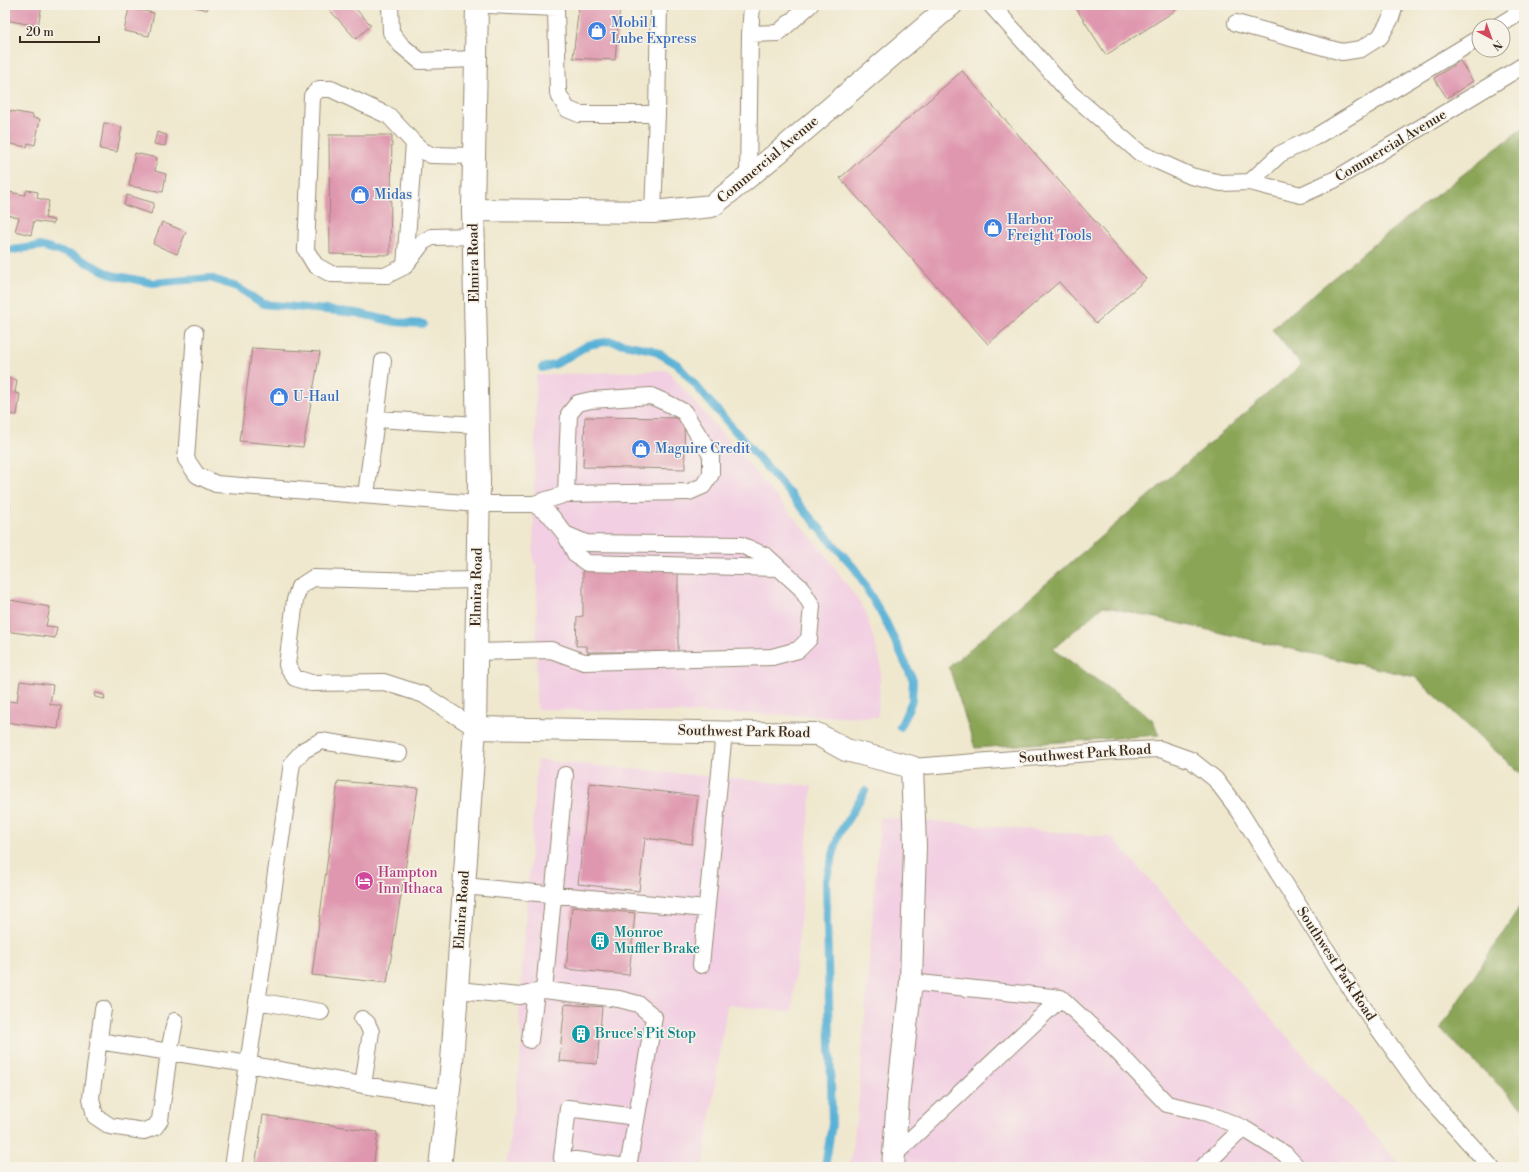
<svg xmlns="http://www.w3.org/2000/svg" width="1529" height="1172" viewBox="0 0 1529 1172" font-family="'Libre Bodoni',serif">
<rect width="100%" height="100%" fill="#f7f3e8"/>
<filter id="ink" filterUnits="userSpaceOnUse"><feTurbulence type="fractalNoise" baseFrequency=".025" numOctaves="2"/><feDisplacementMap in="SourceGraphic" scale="8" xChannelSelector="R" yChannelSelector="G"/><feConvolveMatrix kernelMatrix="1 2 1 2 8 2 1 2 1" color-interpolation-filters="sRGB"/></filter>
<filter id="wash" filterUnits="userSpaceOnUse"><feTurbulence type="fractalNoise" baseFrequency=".012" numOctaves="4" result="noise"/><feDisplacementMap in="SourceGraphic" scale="16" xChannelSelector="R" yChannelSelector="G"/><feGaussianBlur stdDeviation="0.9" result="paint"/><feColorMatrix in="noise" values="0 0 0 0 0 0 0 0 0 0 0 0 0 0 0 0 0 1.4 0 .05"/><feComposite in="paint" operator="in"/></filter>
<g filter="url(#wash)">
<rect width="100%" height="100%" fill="#efe8ce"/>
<!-- built -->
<path fill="#f2cfe2" d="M 667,370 L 823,551 L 865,610 L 881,664 L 878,717 L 538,709 L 536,701 L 537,567 L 533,559 L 536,375 Z
M 537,760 L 812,786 L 792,1012 L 727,1005 L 703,1167 L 506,1167 L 522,1046 L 519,1016 Z
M 880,817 L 1112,837 L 1402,1167 L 850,1167 L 858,1107 Z"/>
<!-- forest -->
<path fill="#8aa557" stroke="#62683a" d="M 1524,127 L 1524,777 L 1415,677 L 1103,606 L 1053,649 L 1152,719 L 1159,735 L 975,748 L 949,667 L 1301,365 L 1272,329 L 1375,243 Z
M 1524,900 L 1524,1109 L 1440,1029 Z"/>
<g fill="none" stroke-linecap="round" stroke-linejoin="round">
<!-- stream -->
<path stroke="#59b1d6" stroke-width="8" d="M 5,251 L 40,246 L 72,255 L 112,275 L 153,283 L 210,278 L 237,287 L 263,304 L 357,313 L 395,322 L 423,324
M 542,368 L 556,364 L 588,345 L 610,341 L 653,350 L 677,364 L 856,570 L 886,622 L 913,680 L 912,701 L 900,727
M 825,1167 L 832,1124 L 826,880 L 839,834 L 865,791"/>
</g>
<g id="blocks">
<!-- building -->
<path fill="#df97af" d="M 5,5 L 42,5 L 38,26 L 5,20 Z
M 187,5 L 208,5 L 207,10 Z
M 325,5 L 352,5 L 371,25 L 356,39 Z
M 579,5 L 620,5 L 615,60 L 573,58 Z
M 1074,5 L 1184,5 L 1106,55 Z
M 129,8 L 154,13 L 149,36 L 124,31 Z
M 1460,61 L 1473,81 L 1447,98 L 1434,78 Z
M 962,71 L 1146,279 L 1096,323 L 1059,282 L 988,344 L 840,178 Z
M 5,110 L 33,115 L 33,118 L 40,119 L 35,145 L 28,143 L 27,147 L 5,143 Z
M 104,123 L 122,127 L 117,152 L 100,149 Z
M 157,132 L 167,135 L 165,146 L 154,144 Z
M 329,135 L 392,135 L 390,255 L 330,254 Z
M 135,153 L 157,158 L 155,171 L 166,174 L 163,192 L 129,186 Z
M 27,190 L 38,192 L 37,198 L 49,201 L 45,218 L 54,220 L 53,224 L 34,221 L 31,235 L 15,231 L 19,218 L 5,214 L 5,193 L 8,193 L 9,192 L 25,195 Z
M 127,195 L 154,203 L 151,214 L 124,205 Z
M 162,222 L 186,232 L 177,254 L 153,244 Z
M 252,348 L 320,352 L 303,447 L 240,441 Z
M 5,378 L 17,380 L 15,393 L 20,394 L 17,415 L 5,414 Z
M 585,417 L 684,418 L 685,469 L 583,467 Z
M 5,505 L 10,505 L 6,526 L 5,526 Z
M 583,570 L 678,570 L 678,652 L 587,652 L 587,646 L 576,646 L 577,617 L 583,616 Z
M 10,600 L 50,607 L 46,626 L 57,627 L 55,638 L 5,631 L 6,604 L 10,605 Z
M 20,681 L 53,685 L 50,704 L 61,706 L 58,729 L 5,722 L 7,701 L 17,702 Z
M 96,693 L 104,695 L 105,699 L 95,697 L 94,694 Z
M 338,781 L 418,788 L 387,983 L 312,975 Z
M 590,783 L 698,796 L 692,844 L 645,838 L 639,891 L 578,884 Z
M 572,907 L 635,913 L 629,975 L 566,969 Z
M 565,1004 L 602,1007 L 597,1064 L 559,1061 Z
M 263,1115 L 378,1132 L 373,1167 L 255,1167 Z"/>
</g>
</g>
<g filter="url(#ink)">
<use href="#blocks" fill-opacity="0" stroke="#958976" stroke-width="1"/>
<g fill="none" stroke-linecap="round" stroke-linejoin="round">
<defs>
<path id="lane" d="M 390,5 L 391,32 L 401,45 L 420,61 L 476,59
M 488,5 L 556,8 L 558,93 L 567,109 L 579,114 L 657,114 L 653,212
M 991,5 L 1068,91 L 1140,153 L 1191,176 L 1221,183 L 1250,182 L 1301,195 L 1334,180 L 1524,65
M 1236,23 L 1342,52 L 1361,49 L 1380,37 L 1391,18 L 1395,5
M 1498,26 L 1524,10
M 750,34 L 752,5
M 657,114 L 659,5
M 748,177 L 750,34 L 778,33 L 810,5
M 1250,182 L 1280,154 L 1315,137 L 1479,38
M 473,236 L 432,237 L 423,242 L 405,266 L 387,275 L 331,274 L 315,265 L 306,250 L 312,96 L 319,89 L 331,89 L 389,116 L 414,143 L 423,151 L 431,155 L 474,156
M 405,266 L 414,143
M 195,333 L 186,459 L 197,475 L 216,484 L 479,504 L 534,504 L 566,494 L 689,492 L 703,486 L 711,474 L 711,455 L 684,412 L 669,404 L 651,396 L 591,400 L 578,403 L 569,414 L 566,494
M 383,361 L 376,419 L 478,425
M 366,495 L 376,419
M 565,534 L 576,555 L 587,563 L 779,568
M 477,652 L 551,650 L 584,662 L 772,657 L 798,650 L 809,639 L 812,606 L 801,588 L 766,556 L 741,545 L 586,543 L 565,534 L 551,516 L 534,504
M 475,728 L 424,695 L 384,682 L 311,683 L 295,678 L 287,665 L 295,600 L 299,587 L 313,578 L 422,581 L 477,580
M 912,767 L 1115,751 L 1160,749 L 1191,760 L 1215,779 L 1240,812 L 1358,1000 L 1425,1094 L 1491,1167
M 464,886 L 706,909
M 701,965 L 724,732
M 911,982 L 1061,998 L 1112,1046 L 1167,1104 L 1207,1113 L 1243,1128 L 1285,1154 L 1297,1167
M 457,990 L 520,996 L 544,990 L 619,999 L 638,1004 L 654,1017 L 628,1167
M 544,990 L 565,775
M 257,1001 L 321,1012
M 103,1009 L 91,1098 L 95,1116 L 110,1126 L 144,1131 L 155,1127 L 160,1120 L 169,1052 L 175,1021
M 362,1019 L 367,1023 L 371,1032 L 363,1085
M 530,1040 L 536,992
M 98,1041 L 248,1064 L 363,1085 L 448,1098
M 895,1154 L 1061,998
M 233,1167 L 292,763 L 304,750 L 321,741 L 399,753
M 626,1167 L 562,1158 L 568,1108 L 636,1117
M 1203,1167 L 1243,1128"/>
<path id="street" d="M 473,210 L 653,212 L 712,206 L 779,152 L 951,5
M 475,728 L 817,734 L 846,750 L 912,767 L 915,846 L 911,982 L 898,1098 L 893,1167"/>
<path id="highway" d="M 440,1167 L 452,1062 L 475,728 L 479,481 L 473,210 L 477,5"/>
</defs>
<!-- lane casing -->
<use href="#lane" stroke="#958976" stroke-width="18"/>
<!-- street casing -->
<use href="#street" stroke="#958976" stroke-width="24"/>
<!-- highway casing -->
<use href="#highway" stroke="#958976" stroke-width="24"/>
<!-- lane -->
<use href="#lane" stroke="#fff" stroke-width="16"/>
<!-- street -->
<use href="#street" stroke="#fff" stroke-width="22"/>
<!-- highway -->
<use href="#highway" stroke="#fff" stroke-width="22"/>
</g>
</g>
<!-- icons -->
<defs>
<symbol id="shop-disc" viewBox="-11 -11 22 22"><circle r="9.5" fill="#3f7fe0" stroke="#f7f3e8"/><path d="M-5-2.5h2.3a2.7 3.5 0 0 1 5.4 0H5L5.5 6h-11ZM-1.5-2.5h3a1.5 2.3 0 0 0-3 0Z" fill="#fff"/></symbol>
<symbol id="hotel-disc" viewBox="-11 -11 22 22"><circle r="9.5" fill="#d1479c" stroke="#f7f3e8"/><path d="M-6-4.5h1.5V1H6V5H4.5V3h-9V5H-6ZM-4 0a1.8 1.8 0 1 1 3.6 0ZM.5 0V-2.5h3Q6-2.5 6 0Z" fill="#fff"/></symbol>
<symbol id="building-disc" viewBox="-11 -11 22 22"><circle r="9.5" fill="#0f9aa8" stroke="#f7f3e8"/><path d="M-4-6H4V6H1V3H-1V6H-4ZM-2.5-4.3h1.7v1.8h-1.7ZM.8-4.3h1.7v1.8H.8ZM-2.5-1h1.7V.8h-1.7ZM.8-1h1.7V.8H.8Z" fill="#fff"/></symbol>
</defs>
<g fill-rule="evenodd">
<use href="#shop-disc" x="586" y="20" width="22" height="22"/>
<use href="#shop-disc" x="349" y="184" width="22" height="22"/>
<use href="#shop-disc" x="982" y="217" width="22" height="22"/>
<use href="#shop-disc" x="268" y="386" width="22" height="22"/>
<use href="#shop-disc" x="630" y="438" width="22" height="22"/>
<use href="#hotel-disc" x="353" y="870" width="22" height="22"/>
<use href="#building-disc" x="589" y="930" width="22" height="22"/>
<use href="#building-disc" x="570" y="1023" width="22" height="22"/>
</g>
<g text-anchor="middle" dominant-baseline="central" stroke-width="3" stroke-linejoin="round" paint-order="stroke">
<!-- shop labels -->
<g font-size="14" fill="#366cbe" stroke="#f7f3e8" text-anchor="start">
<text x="611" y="23">Mobil 1<tspan x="611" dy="16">Lube Express</tspan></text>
<text x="374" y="195">Midas</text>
<text x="1007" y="220">Harbor<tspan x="1007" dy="16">Freight Tools</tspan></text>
<text x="293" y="397">U-Haul</text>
<text x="655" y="449">Maguire Credit</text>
</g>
<!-- street labels -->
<g font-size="14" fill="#3b2a1e" stroke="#f7f3e8">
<text transform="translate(1391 146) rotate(-31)">Commercial Avenue</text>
<text transform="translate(768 160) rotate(-40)">Commercial Avenue</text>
<text transform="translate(474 263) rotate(-91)">Elmira Road</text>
<text transform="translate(477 587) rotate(-89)">Elmira Road</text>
<text transform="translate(744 732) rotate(1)">Southwest Park Road</text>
<text transform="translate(1085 754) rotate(-4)">Southwest Park Road</text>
<text transform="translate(462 910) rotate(-86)">Elmira Road</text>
<text transform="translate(1336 964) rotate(57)">Southwest Park Road</text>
</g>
<!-- hotel labels -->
<g font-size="14" fill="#b23c85" stroke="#f7f3e8" text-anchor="start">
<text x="378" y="873">Hampton<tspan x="378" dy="16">Inn Ithaca</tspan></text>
</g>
<!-- culture labels -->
<g font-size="14" fill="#0d838f" stroke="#f7f3e8" text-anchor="start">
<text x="614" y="933">Monroe<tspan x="614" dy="16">Muffler Brake</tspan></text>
<text x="595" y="1034">Bruce's Pit Stop</text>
</g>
</g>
<!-- margin -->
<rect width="1529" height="1172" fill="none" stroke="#f7f3e8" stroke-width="20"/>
<!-- north arrow -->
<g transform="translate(1491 38) rotate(139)"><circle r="19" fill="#f7f3e8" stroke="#aca397"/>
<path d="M0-3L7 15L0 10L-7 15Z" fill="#d1495b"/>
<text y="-6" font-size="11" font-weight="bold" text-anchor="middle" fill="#3b2a1e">N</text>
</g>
<!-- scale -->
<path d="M20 36v6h79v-6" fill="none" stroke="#3b2a1e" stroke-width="2"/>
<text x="26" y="36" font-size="12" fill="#3b2a1e" stroke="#f7f3e8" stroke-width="3" paint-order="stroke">20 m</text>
</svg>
